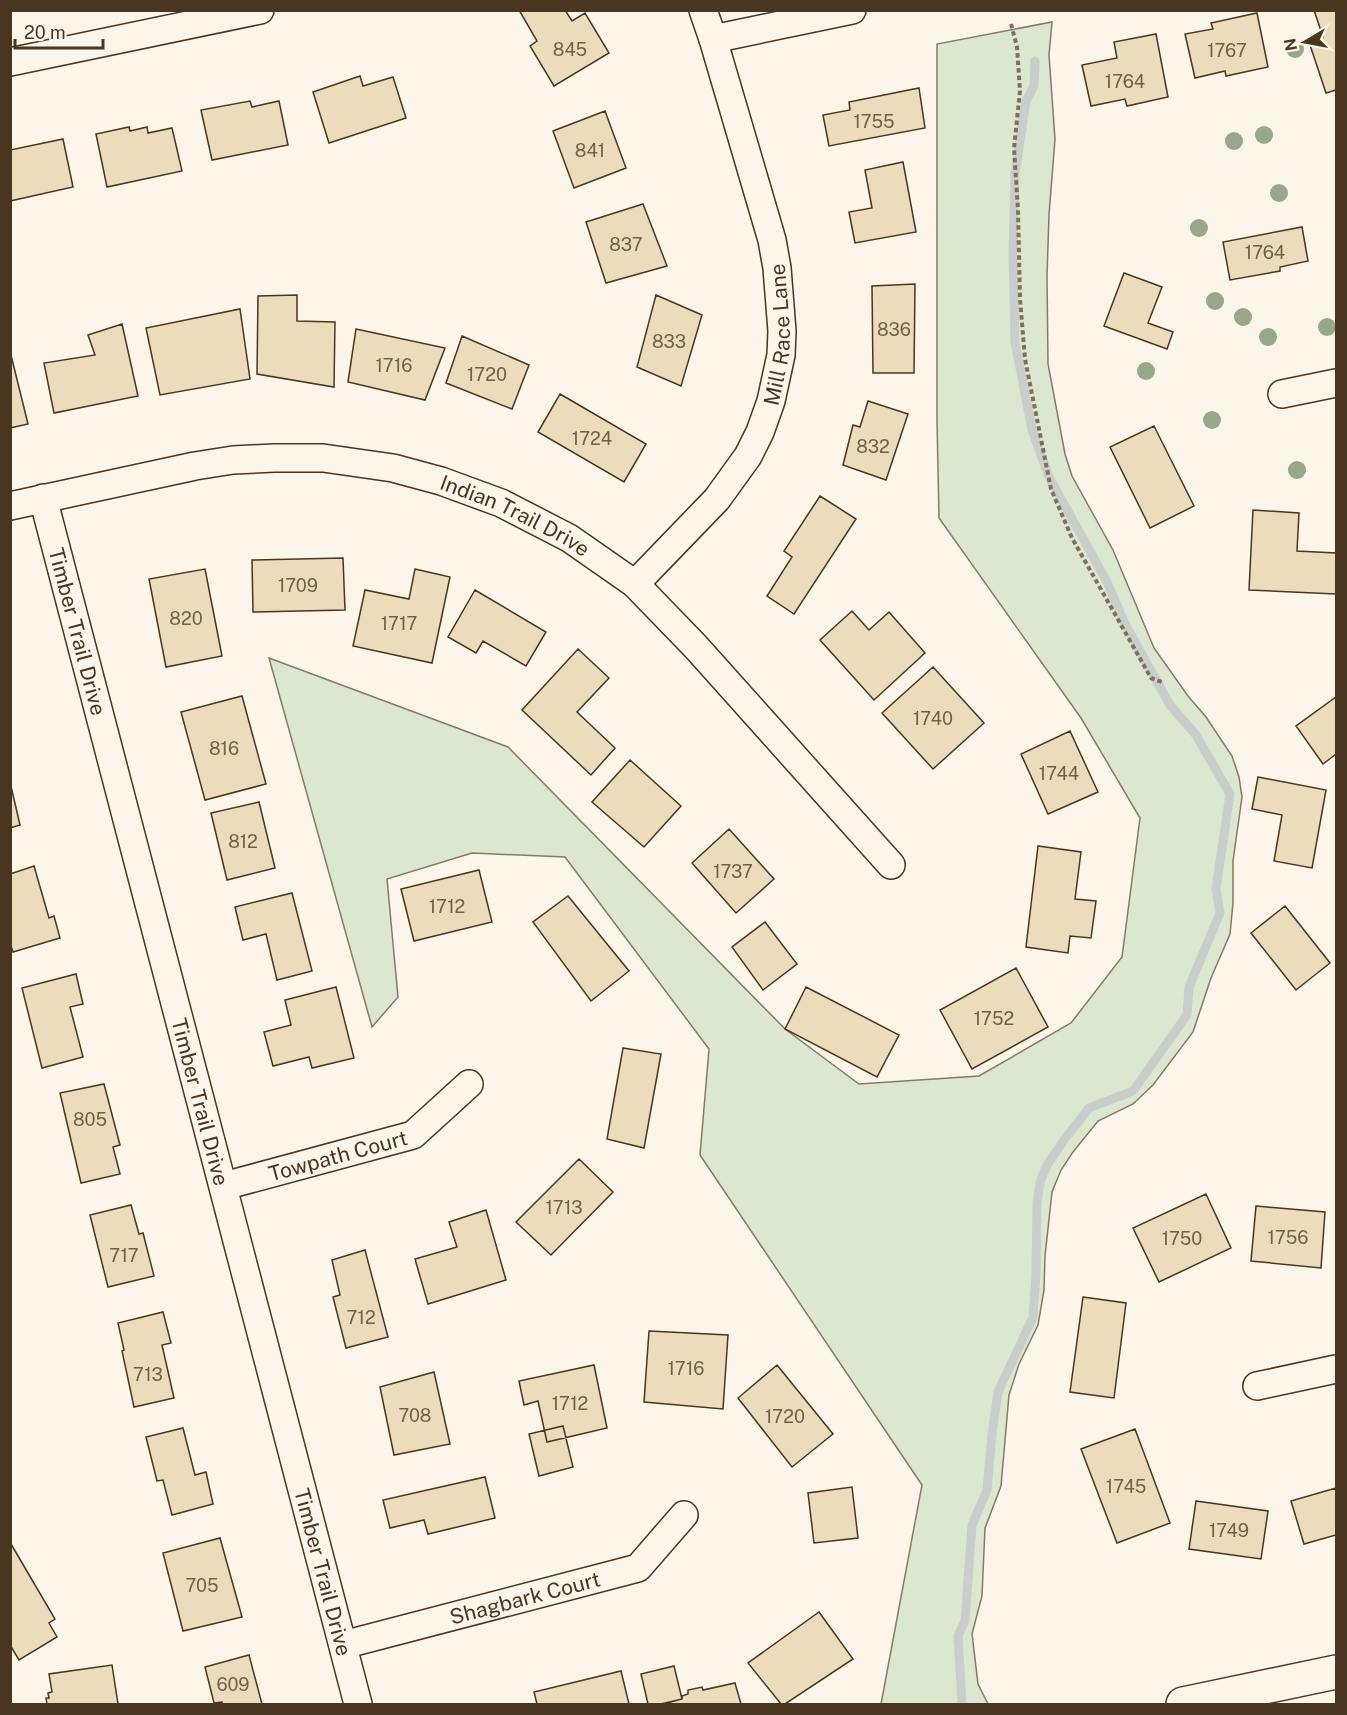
<svg xmlns="http://www.w3.org/2000/svg" width="1347" height="1715" viewBox="0 0 1347 1715" font-family="'Public Sans',sans-serif">
<rect width="100%" height="100%" fill="#fbf6e9"/>
<!-- green -->
<path fill="#dce7d0" stroke="#887966" stroke-width="1.5" d="M 1052,22 L 1049,55 L 1055,139 L 1049,215 L 1047,276 L 1048,364 L 1065,454 L 1072,476 L 1113,550 L 1154,648 L 1188,696 L 1206,717 L 1232,756 L 1239,777 L 1242,797 L 1233,861 L 1233,903 L 1230,934 L 1211,978 L 1193,1032 L 1153,1085 L 1133,1104 L 1098,1121 L 1073,1152 L 1061,1170 L 1052,1192 L 1045,1256 L 1044,1290 L 1038,1325 L 1019,1364 L 1009,1395 L 1001,1486 L 985,1528 L 982,1596 L 972,1634 L 978,1684 L 988,1704 L 881,1704 L 922,1485 L 700,1155 L 709,1049 L 565,857 L 472,853 L 387,879 L 398,997 L 372,1027 L 269,658 L 508,747 L 785,1029 L 859,1084 L 979,1076 L 1071,1023 L 1122,957 L 1140,818 L 1081,718 L 939,518 L 937,421 L 937,44 Z"/>
<g fill="none" stroke-linecap="round" stroke-linejoin="round">
<!-- stream -->
<path stroke="#c9cecd" stroke-width="9" d="M 962,1704 L 958,1636 L 965,1621 L 972,1525 L 987,1490 L 992,1434 L 998,1392 L 1033,1317 L 1036,1275 L 1037,1203 L 1040,1182 L 1047,1165 L 1064,1140 L 1089,1108 L 1133,1091 L 1187,1015 L 1189,987 L 1220,913 L 1216,889 L 1230,794 L 1196,735 L 1170,705 L 1125,624 L 1107,582 L 1049,477 L 1032,430 L 1015,342 L 1013,253 L 1015,174 L 1026,101 L 1034,86 L 1035,61"/>
</g>
<!-- building -->
<path fill="#ecdcbc" stroke="#4a3520" stroke-width="1.5" d="M 519,10 L 565,10 L 572,21 L 585,13 L 609,53 L 554,86 L 530,46 L 537,41 Z
M 1314,10 L 1336,10 L 1336,90 L 1326,93 L 1309,42 L 1323,37 Z
M 1257,13 L 1268,67 L 1226,76 L 1225,71 L 1195,78 L 1185,34 L 1213,29 L 1211,23 Z
M 1156,34 L 1168,97 L 1127,106 L 1125,99 L 1091,106 L 1082,65 L 1117,58 L 1114,42 Z
M 360,76 L 363,86 L 393,77 L 406,118 L 329,143 L 313,92 Z
M 919,88 L 925,128 L 829,146 L 823,115 L 850,110 L 849,102 Z
M 250,101 L 252,107 L 279,101 L 288,145 L 212,160 L 201,110 Z
M 605,111 L 626,168 L 574,188 L 553,131 Z
M 129,127 L 130,131 L 147,127 L 148,133 L 172,128 L 182,171 L 107,187 L 96,134 Z
M 63,139 L 73,187 L 10,201 L 10,150 Z
M 903,162 L 916,232 L 855,243 L 849,212 L 872,208 L 865,170 Z
M 643,204 L 667,266 L 606,283 L 586,222 Z
M 1302,227 L 1308,261 L 1280,267 L 1280,271 L 1230,280 L 1223,242 Z
M 1124,273 L 1162,287 L 1148,323 L 1173,332 L 1167,349 L 1104,326 Z
M 915,284 L 914,373 L 873,373 L 872,286 Z
M 297,295 L 297,321 L 335,322 L 334,387 L 257,374 L 258,296 Z
M 656,295 L 702,315 L 681,386 L 637,367 Z
M 240,309 L 250,379 L 160,395 L 146,328 Z
M 122,324 L 138,396 L 54,413 L 44,363 L 95,355 L 88,335 Z
M 356,329 L 445,348 L 425,400 L 348,382 Z
M 462,336 L 529,365 L 512,409 L 446,383 Z
M 10,351 L 28,424 L 10,428 Z
M 560,394 L 646,444 L 624,482 L 538,432 Z
M 868,401 L 908,414 L 886,480 L 843,465 L 853,425 L 860,427 Z
M 1154,426 L 1194,506 L 1150,528 L 1110,447 Z
M 820,496 L 856,519 L 794,614 L 767,596 L 792,557 L 784,551 Z
M 1253,510 L 1299,513 L 1297,551 L 1336,553 L 1336,594 L 1249,590 Z
M 343,558 L 345,610 L 253,612 L 252,560 Z
M 205,569 L 222,656 L 166,667 L 149,579 Z
M 415,569 L 450,577 L 432,663 L 353,646 L 365,590 L 409,599 Z
M 475,590 L 546,632 L 526,666 L 483,641 L 476,653 L 448,637 Z
M 852,611 L 869,630 L 889,612 L 925,653 L 874,700 L 820,640 Z
M 578,649 L 609,678 L 577,712 L 615,748 L 591,775 L 522,710 Z
M 933,667 L 984,723 L 933,769 L 882,713 Z
M 242,696 L 266,784 L 205,800 L 181,712 Z
M 1336,697 L 1336,754 L 1323,764 L 1296,726 Z
M 1070,731 L 1098,792 L 1048,814 L 1021,754 Z
M 630,760 L 681,806 L 644,847 L 592,802 Z
M 1258,777 L 1326,790 L 1312,868 L 1274,861 L 1282,815 L 1252,809 Z
M 10,782 L 20,825 L 10,828 Z
M 259,802 L 275,868 L 227,880 L 211,813 Z
M 729,829 L 774,879 L 736,913 L 692,863 Z
M 1038,846 L 1081,852 L 1075,899 L 1096,901 L 1091,938 L 1070,936 L 1068,953 L 1026,947 Z
M 34,866 L 49,918 L 54,916 L 60,938 L 13,952 L 10,943 L 10,874 Z
M 479,870 L 492,922 L 414,941 L 401,889 Z
M 292,893 L 312,971 L 277,980 L 266,934 L 243,940 L 235,907 Z
M 568,896 L 629,971 L 591,1001 L 533,922 Z
M 1285,906 L 1330,963 L 1296,990 L 1251,933 Z
M 765,922 L 797,964 L 763,990 L 732,947 Z
M 1016,968 L 1048,1027 L 972,1069 L 940,1010 Z
M 76,974 L 83,1004 L 70,1007 L 83,1057 L 42,1068 L 22,988 Z
M 336,987 L 354,1058 L 312,1068 L 309,1057 L 273,1066 L 264,1032 L 291,1025 L 285,1000 Z
M 806,987 L 899,1035 L 877,1077 L 785,1029 Z
M 623,1048 L 661,1054 L 644,1148 L 607,1139 Z
M 104,1084 L 120,1145 L 113,1147 L 120,1174 L 81,1183 L 60,1093 Z
M 579,1159 L 613,1192 L 551,1255 L 516,1222 Z
M 1206,1194 L 1231,1248 L 1159,1282 L 1133,1228 Z
M 131,1205 L 139,1234 L 143,1233 L 154,1276 L 108,1287 L 90,1215 Z
M 1256,1206 L 1325,1212 L 1321,1268 L 1251,1261 Z
M 486,1210 L 506,1280 L 428,1304 L 415,1259 L 457,1247 L 449,1222 Z
M 365,1250 L 388,1337 L 346,1348 L 333,1297 L 340,1295 L 332,1260 Z
M 1083,1297 L 1126,1303 L 1114,1398 L 1070,1392 Z
M 163,1312 L 171,1343 L 162,1345 L 174,1398 L 134,1407 L 122,1351 L 124,1350 L 118,1323 Z
M 649,1331 L 728,1335 L 723,1409 L 644,1402 Z
M 594,1365 L 607,1428 L 547,1442 L 538,1401 L 524,1405 L 519,1381 Z
M 777,1365 L 833,1434 L 792,1467 L 738,1398 Z
M 434,1372 L 450,1444 L 394,1455 L 380,1387 Z
M 563,1426 L 573,1467 L 539,1476 L 529,1434 Z
M 183,1428 L 195,1475 L 206,1472 L 213,1504 L 172,1515 L 163,1480 L 157,1481 L 146,1437 Z
M 1135,1429 L 1170,1523 L 1117,1543 L 1081,1449 Z
M 485,1477 L 495,1518 L 428,1534 L 424,1520 L 390,1528 L 383,1500 Z
M 852,1487 L 858,1538 L 814,1543 L 808,1493 Z
M 1336,1488 L 1336,1535 L 1304,1544 L 1291,1501 Z
M 1196,1501 L 1268,1511 L 1261,1559 L 1189,1549 Z
M 220,1538 L 242,1617 L 183,1631 L 163,1553 Z
M 11,1544 L 55,1619 L 49,1623 L 57,1637 L 19,1660 L 10,1645 Z
M 819,1612 L 853,1659 L 785,1704 L 781,1704 L 748,1663 Z
M 249,1655 L 262,1704 L 223,1704 L 222,1702 L 214,1703 L 205,1667 Z
M 112,1665 L 118,1704 L 47,1704 L 46,1698 L 49,1698 L 48,1693 L 52,1692 L 49,1674 Z
M 674,1666 L 682,1699 L 661,1704 L 648,1704 L 641,1674 Z
M 621,1671 L 629,1704 L 537,1704 L 534,1692 Z
M 735,1683 L 741,1704 L 668,1704 L 667,1703 L 682,1699 L 682,1696 L 688,1694 L 688,1690 L 702,1687 L 703,1690 Z"/>
<g fill="none" stroke-linecap="round" stroke-linejoin="round">
<defs>
<g id="minor">
<path d="M 713,39 L 852,10"/>
<path d="M 10,62 L 260,10"/>
<path d="M 1282,394 L 1336,383"/>
<path id="s1" d="M 43,498 L 358,1704"/>
<path id="s2" d="M 10,506 L 195,466 L 233,460 L 274,458 L 323,458 L 393,468 L 441,481 L 501,503 L 569,538 L 635,584 L 696,647 L 891,865"/>
<path id="s3" d="M 635,584 L 717,499 L 748,456 L 760,432 L 771,401 L 781,355 L 782,331 L 777,268 L 772,240 L 713,39 L 703,10"/>
<path id="s4" d="M 224,1186 L 413,1135 L 469,1084"/>
<path d="M 1257,1386 L 1336,1369"/>
<path id="s5" d="M 343,1645 L 638,1568 L 684,1515"/>
</g>
<path id="secondary" d="M 1183,1704 L 1336,1672"/>
</defs>
<!-- minor casing -->
<use href="#minor" stroke="#4a3520" stroke-width="30"/>
<!-- secondary casing -->
<use href="#secondary" stroke="#4a3520" stroke-width="36"/>
<!-- path -->
<path stroke="#7f6f5c" stroke-width="4" stroke-dasharray="4.5 3" stroke-linecap="butt" d="M 1011,24 L 1017,47 L 1020,91 L 1014,148 L 1018,210 L 1020,299 L 1025,359 L 1051,489 L 1072,538 L 1151,678 L 1162,682"/>
<!-- minor -->
<use href="#minor" stroke="#fbf6e9" stroke-width="27"/>
<!-- secondary -->
<use href="#secondary" stroke="#fbf6e9" stroke-width="33"/>
</g>
<!-- trees -->
<g fill="#96a887">
<circle cx="1295" cy="49" r="9"/>
<circle cx="1264" cy="135" r="9"/>
<circle cx="1234" cy="141" r="9"/>
<circle cx="1279" cy="193" r="9"/>
<circle cx="1199" cy="228" r="9"/>
<circle cx="1215" cy="301" r="9"/>
<circle cx="1243" cy="317" r="9"/>
<circle cx="1327" cy="327" r="9"/>
<circle cx="1268" cy="337" r="9"/>
<circle cx="1146" cy="371" r="9"/>
<circle cx="1212" cy="420" r="9"/>
<circle cx="1297" cy="470" r="9"/>
</g>
<g text-anchor="middle" dominant-baseline="central" stroke-width="4.5" stroke-linejoin="round" paint-order="stroke">
<!-- number labels -->
<g font-size="18" fill="#725f47">
<text x="570" y="49">845</text>
<text x="1227" y="50">1767</text>
<text x="1125" y="81">1764</text>
<text x="874" y="121">1755</text>
<text x="590" y="150">841</text>
<text x="626" y="244">837</text>
<text x="1265" y="252">1764</text>
<text x="894" y="329">836</text>
<text x="669" y="341">833</text>
<text x="394" y="365">1716</text>
<text x="487" y="374">1720</text>
<text x="592" y="438">1724</text>
<text x="873" y="446">832</text>
<text x="298" y="585">1709</text>
<text x="186" y="618">820</text>
<text x="399" y="623">1717</text>
<text x="933" y="718">1740</text>
<text x="224" y="748">816</text>
<text x="1059" y="773">1744</text>
<text x="243" y="841">812</text>
<text x="733" y="871">1737</text>
<text x="447" y="906">1712</text>
<text x="994" y="1018">1752</text>
<text x="90" y="1119">805</text>
<text x="564" y="1207">1713</text>
<text x="1288" y="1237">1756</text>
<text x="1182" y="1238">1750</text>
<text x="124" y="1255">717</text>
<text x="361" y="1317">712</text>
<text x="686" y="1368">1716</text>
<text x="148" y="1374">713</text>
<text x="570" y="1403">1712</text>
<text x="415" y="1415">708</text>
<text x="785" y="1416">1720</text>
<text x="1126" y="1486">1745</text>
<text x="1229" y="1530">1749</text>
<text x="202" y="1585">705</text>
<text x="233" y="1684">609</text>
</g>
<!-- street labels -->
<g font-size="21" fill="#4a3520" stroke="#fbf6e9">
<text stroke="none"><textPath href="#s3" startOffset="298">Mill Race Lane</textPath></text>
<text stroke="none"><textPath href="#s2" startOffset="520">Indian Trail Drive</textPath></text>
<text stroke="none"><textPath href="#s1" startOffset="138">Timber Trail Drive</textPath></text>
<text stroke="none"><textPath href="#s1" startOffset="624">Timber Trail Drive</textPath></text>
<text stroke="none"><textPath href="#s4" startOffset="118">Towpath Court</textPath></text>
<text stroke="none"><textPath href="#s1" startOffset="1110">Timber Trail Drive</textPath></text>
<text stroke="none"><textPath href="#s5" startOffset="188">Shagbark Court</textPath></text>
</g>
</g>
<!-- border -->
<rect width="1347" height="1715" fill="none" stroke="#4a3520" stroke-width="24"/>
<!-- north arrow -->
<g transform="translate(1305 42) rotate(260)" stroke="#fbf6e9" stroke-width="4.5" paint-order="stroke">
<path d="M0-4.5L10 22L0 15L-10 22Z" fill="#4a3520"/>
<text y="-9" font-size="16" font-weight="bold" text-anchor="middle" fill="#4a3520">N</text>
</g>
<!-- scale -->
<path d="M15 39v9h88v-9" fill="none" stroke="#4a3520" stroke-width="3"/>
<text x="24" y="39" font-size="18" fill="#4a3520" stroke="#fbf6e9" stroke-width="4.5" paint-order="stroke">20 m</text>
</svg>
